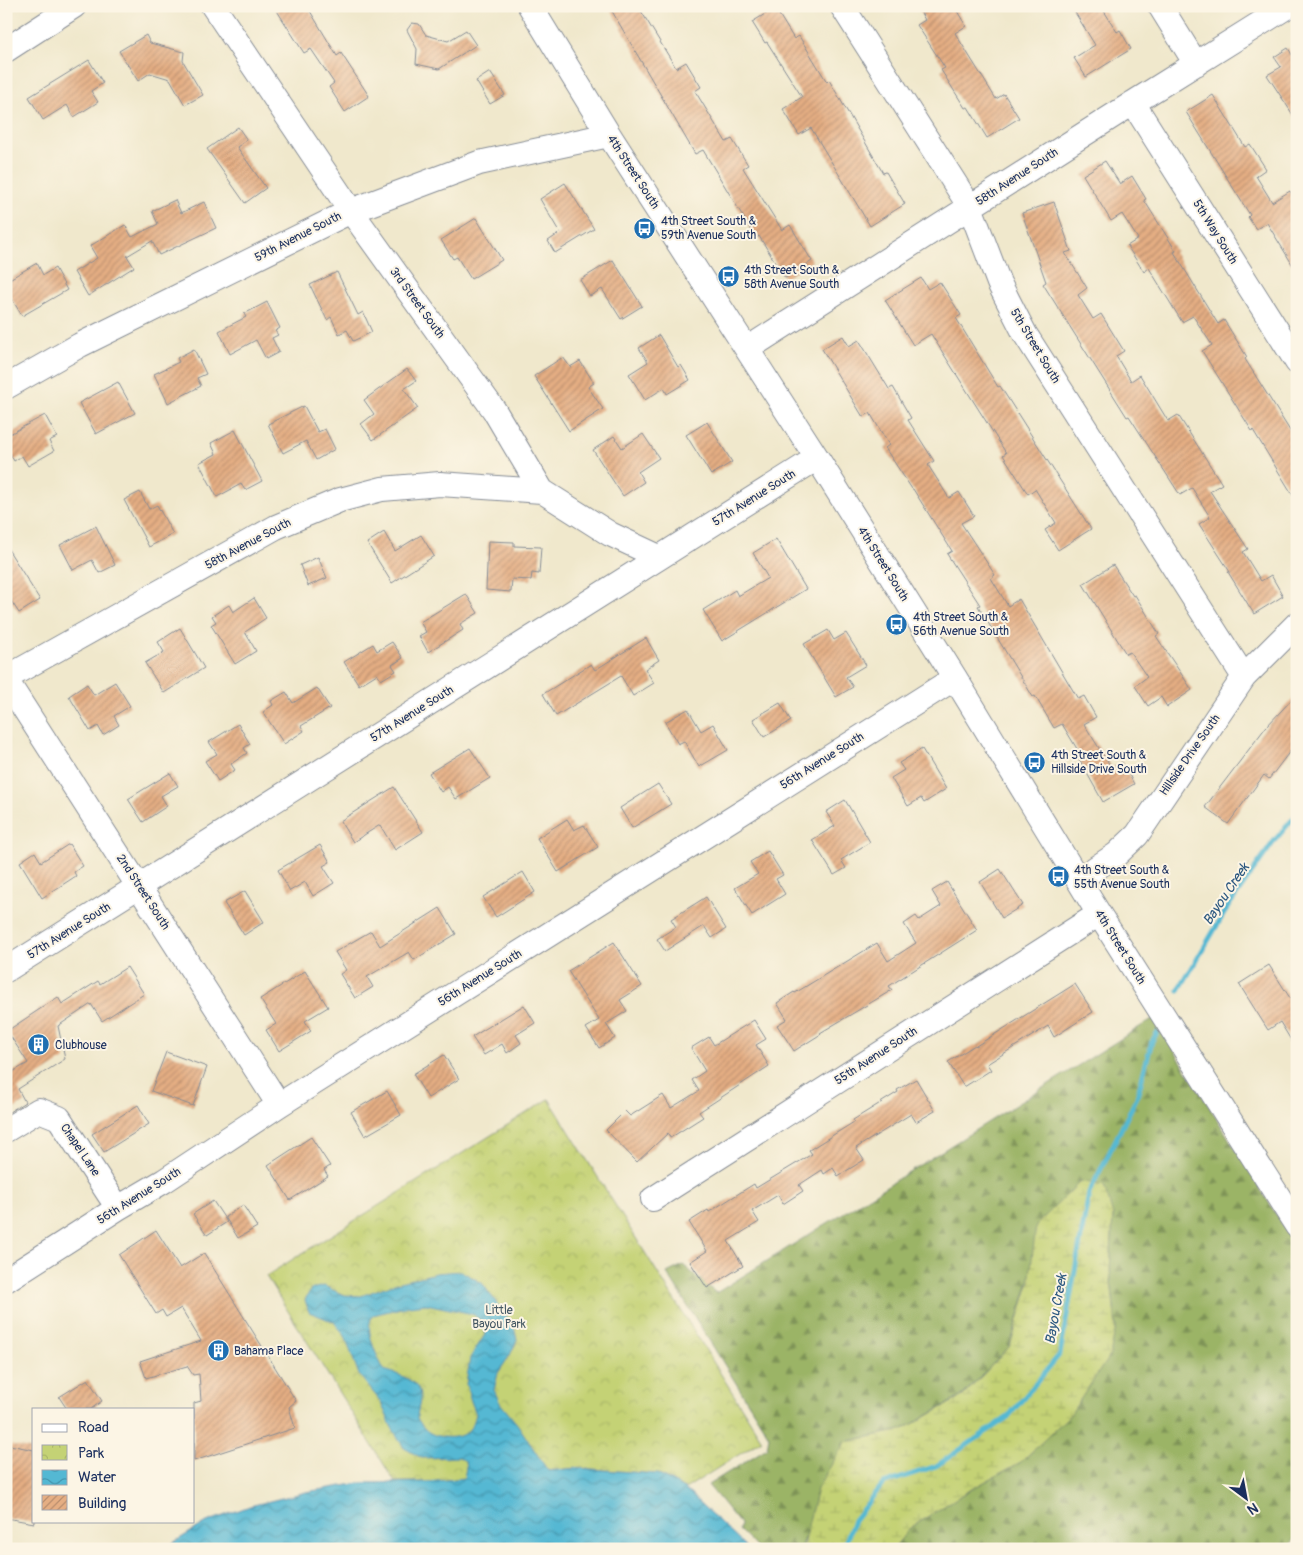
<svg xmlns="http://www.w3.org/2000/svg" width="1303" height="1555" viewBox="0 0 1303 1555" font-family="Pangolin,sans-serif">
<defs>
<pattern id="forest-firs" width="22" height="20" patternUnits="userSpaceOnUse" patternTransform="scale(1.25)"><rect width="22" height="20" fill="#9bb466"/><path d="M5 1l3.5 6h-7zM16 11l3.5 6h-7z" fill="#7e9357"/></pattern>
<pattern id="wetland-marsh" width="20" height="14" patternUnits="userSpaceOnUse" patternTransform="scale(1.25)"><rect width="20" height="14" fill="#c4d275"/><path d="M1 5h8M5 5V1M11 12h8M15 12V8" fill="none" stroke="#a8b568"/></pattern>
<pattern id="park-crowns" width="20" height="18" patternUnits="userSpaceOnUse" patternTransform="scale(1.25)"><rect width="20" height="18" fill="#c4d275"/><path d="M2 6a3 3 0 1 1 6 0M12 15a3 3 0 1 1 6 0" fill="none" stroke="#a8b568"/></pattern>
<pattern id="water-waves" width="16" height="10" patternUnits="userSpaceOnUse" patternTransform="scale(1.25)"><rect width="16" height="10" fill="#54b8d3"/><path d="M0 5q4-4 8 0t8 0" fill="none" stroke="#4596ae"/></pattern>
<pattern id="building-hatch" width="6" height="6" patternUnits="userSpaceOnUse" patternTransform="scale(1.25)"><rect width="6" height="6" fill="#e5ae83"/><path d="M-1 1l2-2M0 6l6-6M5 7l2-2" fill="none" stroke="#b98e6e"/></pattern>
</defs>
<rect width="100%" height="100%" fill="#fcf5e5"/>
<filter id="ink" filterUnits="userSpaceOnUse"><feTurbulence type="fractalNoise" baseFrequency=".02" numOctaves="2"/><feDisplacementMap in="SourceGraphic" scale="10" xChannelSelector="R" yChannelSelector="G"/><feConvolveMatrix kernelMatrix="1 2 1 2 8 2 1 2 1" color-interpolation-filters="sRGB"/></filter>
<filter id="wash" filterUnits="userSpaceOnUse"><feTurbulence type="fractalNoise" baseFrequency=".0096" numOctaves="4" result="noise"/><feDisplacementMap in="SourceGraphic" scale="20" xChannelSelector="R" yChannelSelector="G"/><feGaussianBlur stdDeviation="1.12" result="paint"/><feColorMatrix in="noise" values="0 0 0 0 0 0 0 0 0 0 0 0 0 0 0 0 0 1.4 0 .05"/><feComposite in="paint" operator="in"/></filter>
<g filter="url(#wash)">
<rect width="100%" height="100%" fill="#f0e8cc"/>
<!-- forest -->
<path fill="url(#forest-firs)" stroke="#5b7262" d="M 1154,1018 L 1297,1248 L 1297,1537 L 1287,1549 L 893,1549 L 910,1528 L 966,1492 L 1021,1462 L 1070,1415 L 1116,1327 L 1110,1271 L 1113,1215 L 1030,1278 L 1010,1346 L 963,1395 L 902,1430 L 845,1442 L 802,1543 L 802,1549 L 758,1549 L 739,1530 L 740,1524 L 708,1485 L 767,1448 L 769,1436 L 667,1273 L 683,1265 L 716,1293 Z"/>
<!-- wetland -->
<path fill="url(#wetland-marsh)" stroke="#70806a" d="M 1081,1181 L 1104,1186 L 1113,1215 L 1110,1271 L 1116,1327 L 1110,1355 L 1070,1415 L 1021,1462 L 966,1492 L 910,1528 L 893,1549 L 802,1549 L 817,1489 L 845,1442 L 902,1430 L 963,1396 L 1010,1346 L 1029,1284 L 1036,1225 Z"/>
<!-- park -->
<path fill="url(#park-crowns)" stroke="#70806a" d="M 549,1099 L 762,1440 L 685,1489 L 657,1474 L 577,1468 L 428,1482 L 395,1482 L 266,1276 Z"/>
<!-- water -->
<path fill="url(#water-waves)" stroke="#387498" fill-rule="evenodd" d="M 461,1271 L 482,1283 L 514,1327 L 517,1340 L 510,1355 L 498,1373 L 494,1390 L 500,1403 L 518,1425 L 548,1471 L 577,1468 L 657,1474 L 685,1489 L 748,1549 L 163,1549 L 207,1522 L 250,1506 L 306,1492 L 360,1483 L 428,1482 L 464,1478 L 466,1468 L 465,1461 L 459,1457 L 422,1458 L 404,1448 L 391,1426 L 381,1402 L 359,1375 L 345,1336 L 334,1322 L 309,1312 L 305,1300 L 311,1289 L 324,1286 L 344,1295 L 361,1296 L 396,1283 L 436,1273 ZM 426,1304 L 473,1314 L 485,1324 L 486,1333 L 470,1358 L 466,1384 L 471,1401 L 476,1414 C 474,1421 472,1429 464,1434 C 454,1440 432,1438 424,1428 C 421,1425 419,1421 417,1418 C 417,1411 420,1405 420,1398 C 421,1380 397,1374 384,1370 C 377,1356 363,1329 373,1315 L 409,1306 Z"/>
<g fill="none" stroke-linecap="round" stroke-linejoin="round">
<!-- stream -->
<path stroke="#54b8d3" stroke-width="5" d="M 1179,990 L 1229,905 L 1275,840 L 1297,814
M 843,1549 L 854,1520 L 883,1484 L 936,1466 L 1008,1417 L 1060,1354 L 1089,1193 L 1137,1097 L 1152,1041 L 1157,1033"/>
</g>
<g id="blocks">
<!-- building -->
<path fill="url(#building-hatch)" d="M 274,6 L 307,6 L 337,56 L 341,53 L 369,96 L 345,112 L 329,87 L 334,83 L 311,49 L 304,53 Z
M 609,6 L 638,6 L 676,68 L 686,62 L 701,87 L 695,91 L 726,142 L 732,139 L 748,165 L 743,168 L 782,230 L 790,225 L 812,261 L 785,278 L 759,236 L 756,238 L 703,150 L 695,154 Z
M 917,6 L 954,6 L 966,26 L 955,33 L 996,99 L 1004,94 L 1019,118 L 987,138 L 968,107 L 965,108 L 941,70 L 945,68 L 917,25 L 925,20 Z
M 1071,6 L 1101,6 L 1117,32 L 1120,30 L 1131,49 L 1086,77 L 1074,58 L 1095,45 Z
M 775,8 L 794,39 L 799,36 L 827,82 L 829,80 L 883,173 L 886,172 L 905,204 L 870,226 L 811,128 L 799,135 L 783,109 L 802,97 L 767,42 L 765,43 L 752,22 Z
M 412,23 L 419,24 L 426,35 L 448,41 L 466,30 L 476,45 L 439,69 L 416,64 L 417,49 L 407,30 Z
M 146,35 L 150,43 L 184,52 L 183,61 L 203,95 L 185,105 L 170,79 L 150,73 L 138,81 L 119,51 Z
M 1288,48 L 1297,63 L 1297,121 L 1267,75 L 1281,67 L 1274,57 Z
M 89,60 L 103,83 L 91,91 L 98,102 L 74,117 L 67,105 L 43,120 L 29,97 Z
M 490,72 L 505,95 L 490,104 L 476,81 Z
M 1213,95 L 1245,147 L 1250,144 L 1266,169 L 1256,176 L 1272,202 L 1290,191 L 1297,203 L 1297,272 L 1267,223 L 1256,229 L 1248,217 L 1250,215 L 1186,112 Z
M 238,127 L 247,140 L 237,147 L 266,188 L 245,203 L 207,149 Z
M 1105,161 L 1120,184 L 1132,176 L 1146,199 L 1144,200 L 1176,251 L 1174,252 L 1218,324 L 1224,320 L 1247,357 L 1245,359 L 1297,442 L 1297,502 L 1253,430 L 1252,431 L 1202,351 L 1212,345 L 1193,316 L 1182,322 L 1149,268 L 1144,272 L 1127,246 L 1138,239 L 1122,214 L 1111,221 L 1083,175 Z
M 565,183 L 594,229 L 555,253 L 548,241 L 560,233 L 540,199 Z
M 175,200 L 181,213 L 204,202 L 216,228 L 159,255 L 152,241 L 127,256 L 134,267 L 88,296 L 74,272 L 97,258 L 90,246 L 125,225 L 132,237 L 158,224 L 152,211 Z
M 1054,202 L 1071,251 L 1065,253 L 1087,288 L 1078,295 L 1093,319 L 1101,314 L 1124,351 L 1116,356 L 1131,381 L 1140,375 L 1168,421 L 1178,415 L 1222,484 L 1210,491 L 1248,549 L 1243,552 L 1261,581 L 1271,575 L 1283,596 L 1254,614 L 1228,572 L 1230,572 L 1199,524 L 1210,517 L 1192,488 L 1180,495 L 1129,416 L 1127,417 L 1043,284 L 1046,282 L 1022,213 Z
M 476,218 L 502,260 L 471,279 L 457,257 L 453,259 L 441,240 Z
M 613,260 L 642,306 L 621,319 L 602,289 L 590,296 L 580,280 Z
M 37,263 L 43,275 L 55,268 L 67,290 L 22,316 L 6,289 L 6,281 Z
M 337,272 L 358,315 L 363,312 L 372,332 L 353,341 L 347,330 L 339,334 L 331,317 L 327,320 L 310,285 Z
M 921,278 L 928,289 L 940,282 L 961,315 L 956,318 L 998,387 L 1000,386 L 1091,529 L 1058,550 L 1045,530 L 1056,523 L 1035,489 L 1028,494 L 1003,455 L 1006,453 L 931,334 L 913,345 L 885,300 Z
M 267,302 L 280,328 L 275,331 L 278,335 L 272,338 L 279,352 L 266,359 L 256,340 L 230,354 L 219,331 L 246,317 L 244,314 Z
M 659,335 L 678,367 L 681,365 L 690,380 L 667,394 L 664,388 L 645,400 L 629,374 L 648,362 L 639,348 Z
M 843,336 L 849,346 L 859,340 L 889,389 L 893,387 L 911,418 L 908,420 L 934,461 L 928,465 L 949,498 L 959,492 L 974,516 L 961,523 L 995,575 L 991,578 L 1008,606 L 1019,599 L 1078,699 L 1084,696 L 1096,717 L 1084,724 L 1099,748 L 1112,768 L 1122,762 L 1134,784 L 1103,802 L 1079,759 L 1082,757 L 1062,724 L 1054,728 L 1035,696 L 1033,697 L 978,606 L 980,605 L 947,554 L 952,551 L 913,489 L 912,489 L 885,448 L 889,445 L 870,413 L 863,417 L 822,349 Z
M 194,349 L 206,374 L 197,378 L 201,386 L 168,403 L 154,374 L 179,362 L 177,358 Z
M 563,357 L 570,367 L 580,361 L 594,383 L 588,387 L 603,409 L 569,431 L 534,376 Z
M 407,369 L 416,381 L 404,389 L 418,408 L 373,440 L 361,424 L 374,414 L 364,400 Z
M 118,382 L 135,413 L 96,434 L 79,403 Z
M 304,406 L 318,432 L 325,429 L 335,449 L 316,460 L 306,441 L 283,453 L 268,424 Z
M 45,415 L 57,437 L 49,441 L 54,451 L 28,466 L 22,456 L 14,461 L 6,446 L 6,436 Z
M 707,422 L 732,462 L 711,475 L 686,435 Z
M 235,430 L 262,481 L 245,490 L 241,484 L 217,497 L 199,463 L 216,454 L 211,443 Z
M 643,434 L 659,458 L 638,472 L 644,482 L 623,496 L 593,450 L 614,436 L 622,448 Z
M 140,492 L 149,509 L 157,505 L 173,534 L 149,547 L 124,500 Z
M 96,526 L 115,565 L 99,573 L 92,560 L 73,570 L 60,545 Z
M 384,532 L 395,551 L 421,535 L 434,556 L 392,583 L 367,543 Z
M 776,539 L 806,589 L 722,641 L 703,610 L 735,590 L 738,596 L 768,578 L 753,553 Z
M 488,541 L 514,542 L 514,546 L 541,547 L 539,574 L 532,573 L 531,580 L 512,579 L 511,592 L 486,590 Z
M 6,546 L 40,600 L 19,613 L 6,593 Z
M 318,557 L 327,578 L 308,586 L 300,565 Z
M 1113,565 L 1133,596 L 1135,595 L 1159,634 L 1156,636 L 1192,690 L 1167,707 L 1161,697 L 1148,706 L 1135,686 L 1147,677 L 1130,652 L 1126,654 L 1083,584 Z
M 466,594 L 478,613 L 460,624 L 463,630 L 428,652 L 419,636 L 426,632 L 420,622 Z
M 254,598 L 266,618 L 245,632 L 256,651 L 235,664 L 211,625 L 216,622 L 212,616 L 229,605 L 233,612 Z
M 180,628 L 204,668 L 164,693 L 145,663 L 164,652 L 158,642 Z
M 828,630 L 834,640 L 846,633 L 866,665 L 846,677 L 853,687 L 836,697 L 804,644 Z
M 646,638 L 659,660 L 645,669 L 654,683 L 633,696 L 621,676 L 556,716 L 543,694 L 591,664 L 595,670 Z
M 392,642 L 403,658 L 392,665 L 396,671 L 381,680 L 377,674 L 359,685 L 344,662 L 373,644 L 377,651 Z
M 115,682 L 130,706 L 114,716 L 119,725 L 103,735 L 98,726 L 90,731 L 69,696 L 87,684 L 94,695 Z
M 317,688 L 330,708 L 301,726 L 304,731 L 284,744 L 263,712 L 273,705 L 271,701 L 286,692 L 293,703 Z
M 1297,694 L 1297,742 L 1269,779 L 1264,775 L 1228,824 L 1205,807 L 1266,727 Z
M 780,703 L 791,721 L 764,737 L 753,719 Z
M 688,709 L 701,731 L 713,724 L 728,750 L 699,767 L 684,741 L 678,744 L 665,722 Z
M 238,724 L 250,744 L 244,748 L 247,753 L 231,764 L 235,770 L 218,781 L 205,761 L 217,754 L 209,742 Z
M 470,748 L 490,778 L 456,799 L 448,787 L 441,792 L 429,773 Z
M 922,749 L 946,789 L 924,803 L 921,798 L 908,806 L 891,778 L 904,770 L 899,763 Z
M 170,773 L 178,786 L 161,796 L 167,806 L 143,822 L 128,799 Z
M 658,784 L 671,804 L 632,828 L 620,808 Z
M 394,787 L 423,832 L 395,850 L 380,825 L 353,842 L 340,821 Z
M 845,800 L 870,842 L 841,860 L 846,868 L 834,875 L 812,840 L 835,826 L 826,812 Z
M 567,819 L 574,830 L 584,825 L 598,847 L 558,872 L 537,838 Z
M 69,844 L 83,866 L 74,872 L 76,876 L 42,898 L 20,862 L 35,852 L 41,862 Z
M 320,845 L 330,862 L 323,866 L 334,883 L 313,896 L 305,882 L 290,891 L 278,870 Z
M 768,851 L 783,875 L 776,879 L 785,894 L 752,915 L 735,888 L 758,874 L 750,862 Z
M 1000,869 L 1023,905 L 1002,918 L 980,882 Z
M 523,872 L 535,892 L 496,917 L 483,897 Z
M 947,882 L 977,930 L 889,986 L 892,990 L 820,1033 L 821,1034 L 794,1051 L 777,1025 L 787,1019 L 777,1003 L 794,992 L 795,993 L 877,943 L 888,961 L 916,943 L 904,924 L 916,916 L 919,920 L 941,906 L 932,891 Z
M 245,891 L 264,922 L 244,935 L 224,903 Z
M 706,897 L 726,929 L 712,938 L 704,926 L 665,951 L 657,939 L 676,927 L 671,919 Z
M 440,908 L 456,934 L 414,960 L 409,952 L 367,977 L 373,987 L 355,998 L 340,974 L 346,970 L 335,952 L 371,931 L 380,946 Z
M 614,942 L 642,986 L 620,1000 L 627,1011 L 606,1024 L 615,1038 L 599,1048 L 586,1028 L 599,1020 L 568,971 Z
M 1269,965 L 1297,1009 L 1297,1050 L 1280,1022 L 1268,1030 L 1239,984 Z
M 127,967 L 144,994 L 102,1021 L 91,1004 L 58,1026 L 65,1059 L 18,1089 L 25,1102 L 6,1114 L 6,1069 L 9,1074 L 28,1063 L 7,1031 L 58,997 L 62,1004 L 98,981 L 100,984 Z
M 305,971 L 328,1007 L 305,1021 L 311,1031 L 279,1051 L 266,1030 L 276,1024 L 260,999 Z
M 1075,984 L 1093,1012 L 1054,1037 L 1048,1026 L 987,1064 L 991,1070 L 964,1087 L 948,1062 L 975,1045 L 976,1046 Z
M 524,1005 L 535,1023 L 516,1035 L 521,1043 L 507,1053 L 502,1044 L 484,1055 L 472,1037 Z
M 754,1020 L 766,1039 L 756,1045 L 769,1066 L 699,1112 L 703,1117 L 670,1138 L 668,1133 L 637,1162 L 606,1130 L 625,1111 L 630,1116 L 663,1095 L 671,1108 L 699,1091 L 692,1080 L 705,1071 L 691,1048 L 709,1037 L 714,1045 Z
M 166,1052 L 207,1067 L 193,1106 L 151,1091 Z
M 444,1055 L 459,1079 L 428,1098 L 413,1074 Z
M 916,1079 L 935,1111 L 916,1122 L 911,1114 L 856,1148 L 864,1160 L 838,1176 L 833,1168 L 824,1174 L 822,1170 L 799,1185 L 803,1191 L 783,1204 L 778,1195 L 752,1211 L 759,1222 L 728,1241 L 743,1266 L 707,1288 L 690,1262 L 707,1251 L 689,1222 L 708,1210 L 709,1212 L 754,1184 L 756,1188 L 812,1154 L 809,1150 L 854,1122 L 853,1120 L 898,1092 L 897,1090 Z
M 387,1091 L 401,1115 L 365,1136 L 351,1112 Z
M 138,1105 L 149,1124 L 104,1152 L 92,1134 Z
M 311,1137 L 330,1166 L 324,1170 L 328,1176 L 290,1200 L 268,1165 Z
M 213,1201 L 227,1222 L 207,1235 L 193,1214 Z
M 243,1205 L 257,1227 L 238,1238 L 225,1217 Z
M 156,1230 L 180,1268 L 204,1253 L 296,1401 L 289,1407 L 295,1428 L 194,1461 L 194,1403 L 201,1401 L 199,1374 L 193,1375 L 187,1366 L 146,1378 L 140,1361 L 201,1341 L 181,1308 L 166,1317 L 162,1310 L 156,1314 L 119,1255 Z
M 88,1379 L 102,1401 L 91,1409 L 67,1409 L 59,1397 Z
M 10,1445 L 34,1450 L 34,1523 L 6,1518 L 6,1465 Z"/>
</g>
</g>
<g filter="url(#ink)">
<use href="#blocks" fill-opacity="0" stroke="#868c95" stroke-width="1"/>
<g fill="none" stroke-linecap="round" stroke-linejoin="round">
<defs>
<path id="minor" d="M 213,6 L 351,211 L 494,410 L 542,491 L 610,534 L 659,557
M 530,6 L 609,135 L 817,458 L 955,678 L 1099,914 L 1297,1226
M 842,6 L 970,207 L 999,283 L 1025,334 L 1244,677
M 1160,6 L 1196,64
M 6,50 L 74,6
M 1133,103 L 1297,362
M 747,349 L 1133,103 L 1288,6
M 6,387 L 80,345 L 351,211 L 479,163 L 609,135
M 6,678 L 276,527 L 340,500 L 382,489 L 440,484 L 542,491
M 6,680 L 279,1105
M 1078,880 L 1117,854 L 1137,835 L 1244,677 L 1297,624
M 6,970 L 817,458
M 6,1130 L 39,1110 L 59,1118 L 118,1208
M 653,1199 L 1099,914
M 6,1280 L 118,1208 L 164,1181 L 279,1105 L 955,678"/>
</defs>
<!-- minor casing -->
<use href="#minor" stroke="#868c95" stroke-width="26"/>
<!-- minor -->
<use href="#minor" stroke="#fff" stroke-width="24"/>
</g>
</g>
<!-- icons -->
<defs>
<symbol id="bus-disc" viewBox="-11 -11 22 22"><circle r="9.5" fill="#1f6fb2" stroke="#fcf5e5"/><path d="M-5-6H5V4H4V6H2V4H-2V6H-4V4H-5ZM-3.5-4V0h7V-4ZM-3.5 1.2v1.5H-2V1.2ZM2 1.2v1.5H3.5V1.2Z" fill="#fff"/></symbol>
<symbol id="building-disc" viewBox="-11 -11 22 22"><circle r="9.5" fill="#1f6fb2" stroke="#fcf5e5"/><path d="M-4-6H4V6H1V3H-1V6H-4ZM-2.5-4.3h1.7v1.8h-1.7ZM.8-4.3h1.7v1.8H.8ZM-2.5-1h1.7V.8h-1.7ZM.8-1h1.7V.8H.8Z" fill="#fff"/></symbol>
</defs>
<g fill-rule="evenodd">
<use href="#bus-disc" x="632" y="216" width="25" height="25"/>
<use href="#bus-disc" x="716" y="264" width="25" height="25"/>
<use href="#bus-disc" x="884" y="612" width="25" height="25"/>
<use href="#bus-disc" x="1022" y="750" width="25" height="25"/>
<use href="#bus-disc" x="1046" y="864" width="25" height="25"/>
<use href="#building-disc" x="26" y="1032" width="25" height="25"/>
<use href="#building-disc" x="206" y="1338" width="25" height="25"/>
</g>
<g text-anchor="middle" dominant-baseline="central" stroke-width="4" stroke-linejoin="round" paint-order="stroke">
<!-- street labels -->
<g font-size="12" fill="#1b2f5e" stroke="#fcf5e5">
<text transform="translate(633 172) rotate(57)">4th Street South</text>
<text transform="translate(1017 177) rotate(-33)">58th Avenue South</text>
<text transform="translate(1215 232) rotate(58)">5th Way South</text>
<text transform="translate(298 237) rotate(-27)">59th Avenue South</text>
<text transform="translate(417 303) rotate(54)">3rd Street South</text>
<text transform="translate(1035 346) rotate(59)">5th Street South</text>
<text transform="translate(754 498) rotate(-32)">57th Avenue South</text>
<text transform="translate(248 544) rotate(-28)">58th Avenue South</text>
<text transform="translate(883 564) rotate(58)">4th Street South</text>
<text transform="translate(412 714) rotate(-32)">57th Avenue South</text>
<text transform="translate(1190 755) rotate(-55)">Hillside Drive South</text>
<text transform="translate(822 761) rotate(-32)">56th Avenue South</text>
<text transform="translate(143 892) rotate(57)">2nd Street South</text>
<text transform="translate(69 931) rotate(-32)">57th Avenue South</text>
<text transform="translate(1120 947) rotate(58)">4th Street South</text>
<text transform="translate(480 978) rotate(-32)">56th Avenue South</text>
<text transform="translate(876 1056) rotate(-33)">55th Avenue South</text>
<text transform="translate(80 1150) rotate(56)">Chapel Lane</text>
<text transform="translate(139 1196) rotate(-32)">56th Avenue South</text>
</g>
<!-- poi labels -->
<g font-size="12" fill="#1b2f5e" stroke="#fcf5e5" text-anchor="start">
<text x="661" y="221">4th Street South &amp;<tspan x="661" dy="14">59th Avenue South</tspan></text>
<text x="744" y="270">4th Street South &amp;<tspan x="744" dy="14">58th Avenue South</tspan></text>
<text x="913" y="617">4th Street South &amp;<tspan x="913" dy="14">56th Avenue South</tspan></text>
<text x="1051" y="755">4th Street South &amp;<tspan x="1051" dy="14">Hillside Drive South</tspan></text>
<text x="1074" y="870">4th Street South &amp;<tspan x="1074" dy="14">55th Avenue South</tspan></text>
<text x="55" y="1045">Clubhouse</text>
<text x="234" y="1351">Bahama Place</text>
</g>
<!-- park labels -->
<g font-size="12" fill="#455864" stroke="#fcf5e5">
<text x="499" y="1310">Little<tspan x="499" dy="14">Bayou Park</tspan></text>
</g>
<!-- water labels -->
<g font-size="14" font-style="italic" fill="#2c5881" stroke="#fcf5e5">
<text transform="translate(1226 894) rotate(-56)">Bayou Creek</text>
<text transform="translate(1056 1309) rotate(-80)">Bayou Creek</text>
</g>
</g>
<!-- margin -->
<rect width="1303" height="1555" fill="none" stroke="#fcf5e5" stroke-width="25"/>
<!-- legend -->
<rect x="32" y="1408" width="162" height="115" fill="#fcf5e5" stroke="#a2a6af"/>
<rect x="42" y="1424" width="25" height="8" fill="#ffffff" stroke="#a2a6af"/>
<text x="78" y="1432" font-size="15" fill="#1b2f5e">Road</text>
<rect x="42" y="1445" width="25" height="15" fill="url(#park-crowns)" stroke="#a2a6af"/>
<text x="78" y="1458" font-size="15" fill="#1b2f5e">Park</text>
<rect x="42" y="1470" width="25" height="15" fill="url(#water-waves)" stroke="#a2a6af"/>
<text x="78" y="1482" font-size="15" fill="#1b2f5e">Water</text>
<rect x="42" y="1495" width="25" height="15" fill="url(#building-hatch)" stroke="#a2a6af"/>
<text x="78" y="1508" font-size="15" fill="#1b2f5e">Building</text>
<!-- north arrow -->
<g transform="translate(1246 1498) rotate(148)" stroke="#fcf5e5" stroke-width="4" paint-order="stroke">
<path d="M0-4L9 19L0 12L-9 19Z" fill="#1b2f5e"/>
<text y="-8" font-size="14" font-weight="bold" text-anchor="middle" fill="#1b2f5e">N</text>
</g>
</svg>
